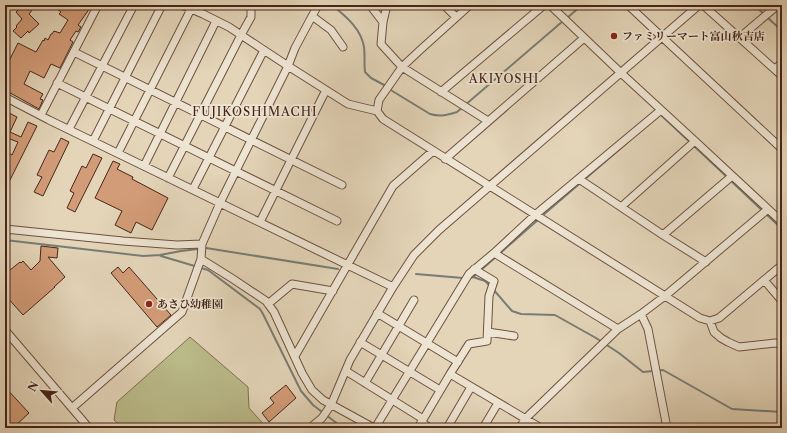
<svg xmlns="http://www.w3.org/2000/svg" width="787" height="433" viewBox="0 0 787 433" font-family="'Libre Caslon Text','Noto Serif JP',serif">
<rect width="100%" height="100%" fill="#e4d5b9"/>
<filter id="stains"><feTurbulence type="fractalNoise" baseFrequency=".005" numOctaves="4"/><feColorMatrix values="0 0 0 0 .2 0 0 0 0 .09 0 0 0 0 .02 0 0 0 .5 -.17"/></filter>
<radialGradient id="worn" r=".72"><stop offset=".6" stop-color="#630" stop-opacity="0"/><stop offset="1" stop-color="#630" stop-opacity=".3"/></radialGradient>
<!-- green -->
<path fill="#bbbb8a" stroke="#807051" d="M 190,337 L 248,387 L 249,408 L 267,428 L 123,428 L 114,420 L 117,402 Z"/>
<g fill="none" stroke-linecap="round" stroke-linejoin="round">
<!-- stream -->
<path stroke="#777d76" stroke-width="2" d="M 332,5 C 345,16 361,28 364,47 C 365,55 364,64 365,72 L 371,78 L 386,86
M 754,5 L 764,14
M 767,17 L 782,31
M 567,18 L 582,5
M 389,89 L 430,114 C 441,117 447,115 457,112 L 563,21
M 659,115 L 660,114 L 727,177
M 730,180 L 782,229
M 542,216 L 628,142
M 5,240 L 143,256 L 160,255 L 181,251 L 206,248 L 338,269
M 161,256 L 208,270 L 260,309 L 263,314 L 301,391 L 313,405 L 343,428
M 481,270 L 539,219
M 416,274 L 463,278
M 473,277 L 485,281 L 490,286
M 470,278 L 473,277 L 478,273
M 493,289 L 512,311 L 521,314 L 555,315 L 596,338 L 619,353 L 643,372 L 663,370 L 732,409 L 782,412"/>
</g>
<!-- building -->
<path fill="#d39c78" stroke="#462518" d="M 24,5 L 36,5 L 29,14 L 39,24 L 29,33 L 28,31 L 21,38 L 13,31 L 17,27 L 16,26 L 22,19 L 16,12 Z
M 60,5 L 86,5 L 90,8 L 78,25 L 81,27 L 78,32 L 76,31 L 70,40 L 73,42 L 60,68 L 51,64 L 44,78 L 30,71 L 24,84 L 43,94 L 40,99 L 43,100 L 39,109 L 5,90 L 5,62 L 8,63 L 18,43 L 36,52 L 43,40 L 44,41 L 45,38 L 48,40 L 51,34 L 52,34 L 54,31 L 60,33 L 68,20 L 59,14 L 61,12 L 57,9 Z
M 5,111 L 17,117 L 10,132 L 21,137 L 28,122 L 37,126 L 10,180 L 5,177 L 5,169 L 9,160 L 5,158 L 5,151 L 12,155 L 18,142 L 7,138 L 5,143 Z
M 61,138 L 69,142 L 43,196 L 34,192 L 42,177 L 37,175 L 49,150 L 54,152 Z
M 93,154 L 102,158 L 75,212 L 67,208 L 74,193 L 70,191 L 82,166 L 86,168 Z
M 113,161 L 120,164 L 117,169 L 133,177 L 132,179 L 168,198 L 152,230 L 136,222 L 131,233 L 115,225 L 122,211 L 95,198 Z
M 41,246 L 58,248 L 57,258 L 48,257 L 65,277 L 54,287 L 55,287 L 23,315 L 5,295 L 5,274 L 20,262 L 21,263 L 23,261 L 31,270 L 40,261 Z
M 118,267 L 123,273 L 129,267 L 171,315 L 157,327 L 111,273 Z
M 286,385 L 296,398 L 269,422 L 262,413 L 274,403 L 270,398 Z
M 5,387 L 29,413 L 13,428 L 5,428 Z"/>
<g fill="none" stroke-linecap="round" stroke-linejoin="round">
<defs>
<path id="minor" d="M 182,5 L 203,14 L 229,27 L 288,66 L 348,104 L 377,111
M 370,5 L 383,22
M 387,5 L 383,22 L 381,44 L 402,67 L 488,121
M 444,5 L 456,17
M 470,5 L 419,51 L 402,67 L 379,100 L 377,111 L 383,119 L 700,318 L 710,321 L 719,318 L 782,265
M 550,5 L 621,73 L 695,141 L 782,222
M 628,5 L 662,37 L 782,149
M 703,5 L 782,76
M 312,16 L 331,30 L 343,47
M 739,38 L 778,5
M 74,52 L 342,185
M 775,69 L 782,63
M 57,83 L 337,221
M 441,92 L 544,5
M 5,97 L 49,120 L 393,287
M 41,115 L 98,5
M 69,129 L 134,5
M 93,141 L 162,5
M 118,153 L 191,9
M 445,159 L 584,38
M 144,166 L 216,21
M 168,178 L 241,35 L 251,17 L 251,5
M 579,179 L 663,235 L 706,262
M 193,189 L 264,50
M 621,207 L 695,141
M 260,222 L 326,90
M 5,229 L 123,241 L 177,245 L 202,244
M 663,235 L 732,176
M 494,253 L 618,329
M 201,259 L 233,279 L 266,301 L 274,312 L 302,373 L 312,390 L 323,400 L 374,428
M 764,280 L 782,301
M 268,304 L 292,284 L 333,291
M 377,313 L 458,362
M 641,314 L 648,329 L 667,428
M 710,321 L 714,332 L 721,338 L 728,342 L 739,347 L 775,343 L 782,344
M 5,330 L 89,428
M 488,332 L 514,336
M 360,342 L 440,390
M 295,356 L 393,186 L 433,151
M 346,371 L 423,419
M 450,374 L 541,428
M 365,383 L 414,300
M 72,408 L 182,312 L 201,259 L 202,244 L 220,203 L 288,66 L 295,48 L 318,5
M 421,422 L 430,428
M 310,428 L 322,418 L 331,405 L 350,360 L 393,287 L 414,255 L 439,230 L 699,5
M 375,428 L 469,274 L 494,253 L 535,215 L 661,110
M 418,428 L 450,374 L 469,344 L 487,341 L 489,296 L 494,281 L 474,269
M 447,428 L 471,387
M 483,428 L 498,403
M 520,428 L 525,419 L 618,329 L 641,314 L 665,296 L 768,209"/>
</defs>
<!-- minor casing -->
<use href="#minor" stroke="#6e5140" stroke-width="9"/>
<!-- minor -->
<use href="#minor" stroke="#ede4d2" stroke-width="7"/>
</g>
<!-- markers -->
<g fill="#8f2418" stroke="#ede4d2" stroke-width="1.5">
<circle cx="614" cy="36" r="4"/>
<circle cx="149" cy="304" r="4"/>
</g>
<g text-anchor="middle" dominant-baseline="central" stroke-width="3.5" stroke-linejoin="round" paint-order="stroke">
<!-- poi labels -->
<g font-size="11" font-weight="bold" fill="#462518" stroke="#ede4d2" text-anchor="start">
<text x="622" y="36">ファミリーマート富山秋吉店</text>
<text x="157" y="304">あさひ幼稚園</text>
</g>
<!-- neighbourhood labels -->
<g font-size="12" letter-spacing="1" fill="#462518" stroke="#ede4d2">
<text x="504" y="78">AKIYOSHI</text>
<text x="255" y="111">FUJIKOSHIMACHI</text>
</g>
</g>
<!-- margin -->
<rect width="787" height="433" fill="none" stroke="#e4d5b9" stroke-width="20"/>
<rect x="6" y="6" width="775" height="421" fill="none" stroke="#462518" stroke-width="2"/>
<rect x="10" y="10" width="767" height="413" fill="none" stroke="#462518"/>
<!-- north arrow -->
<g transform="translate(42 391) rotate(297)" stroke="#ede4d2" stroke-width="3" paint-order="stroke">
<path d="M0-3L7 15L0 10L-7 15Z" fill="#462518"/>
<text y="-6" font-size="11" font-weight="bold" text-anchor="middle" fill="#462518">N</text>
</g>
<rect width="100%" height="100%" filter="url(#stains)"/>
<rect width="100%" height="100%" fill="url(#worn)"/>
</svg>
